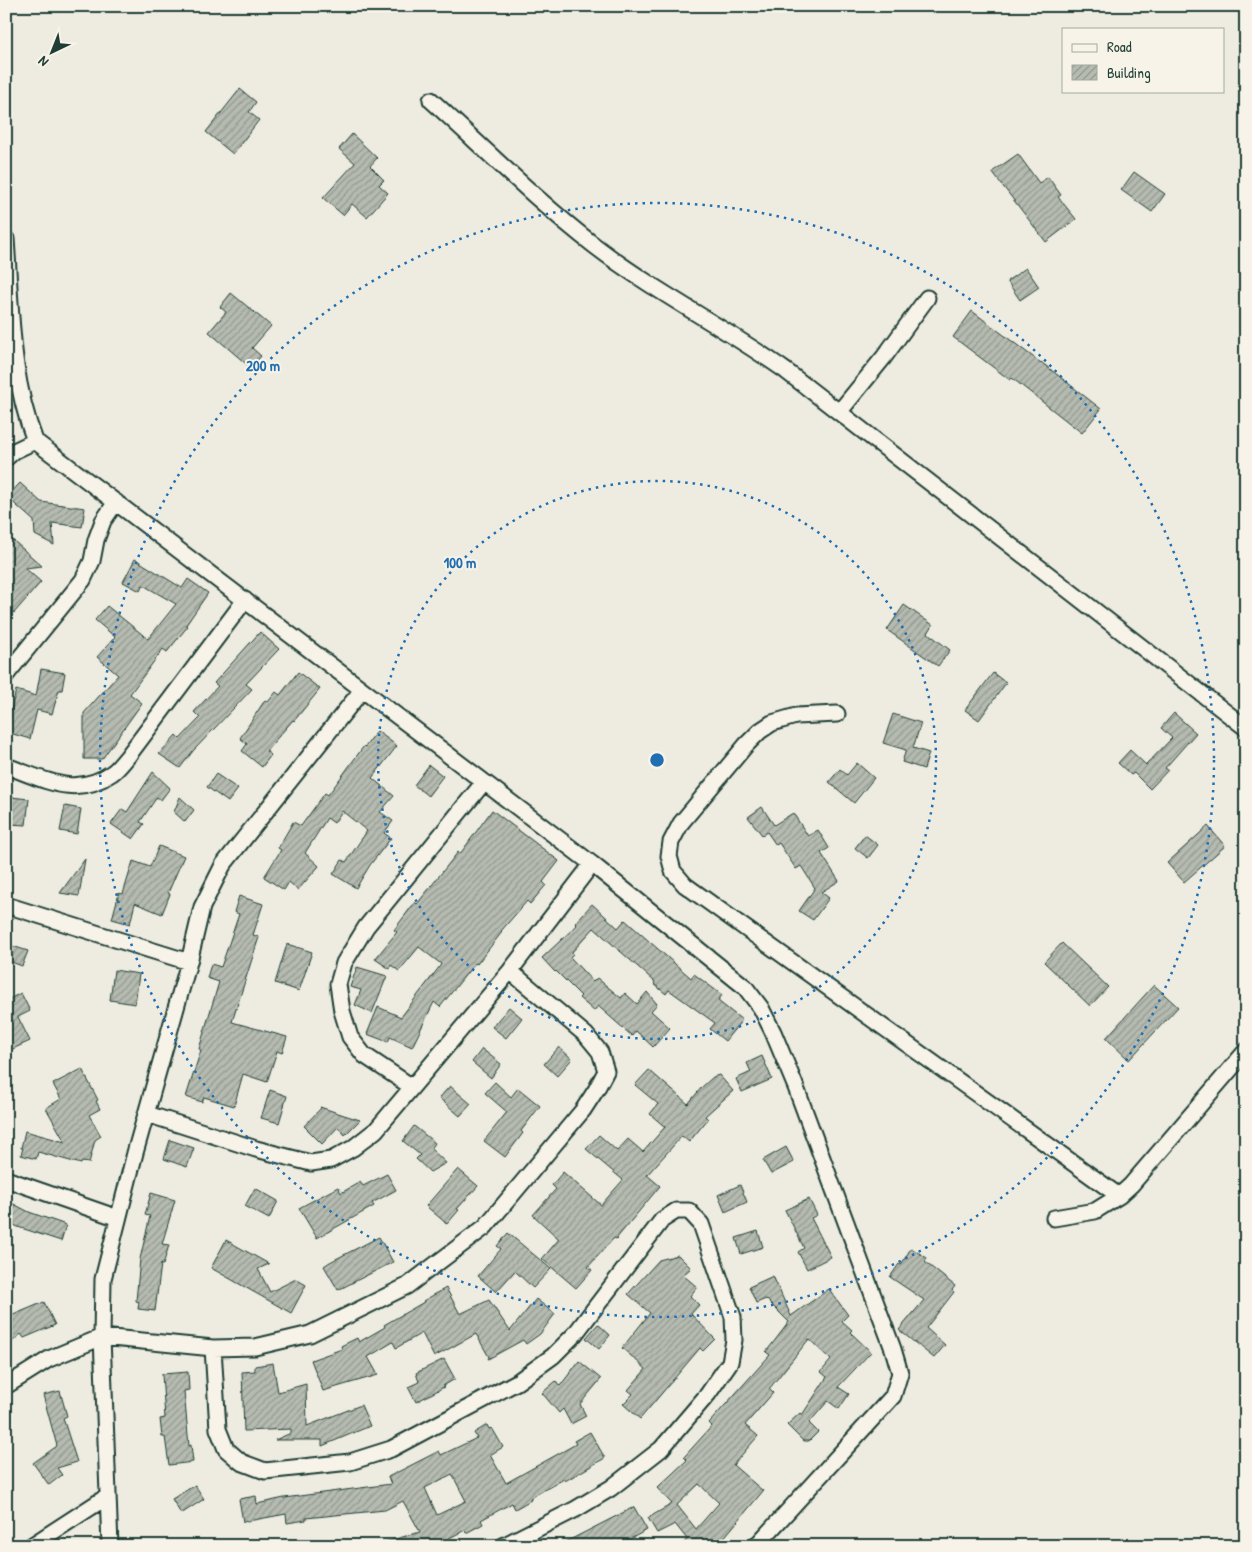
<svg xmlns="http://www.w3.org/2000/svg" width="1252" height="1552" viewBox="0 0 1252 1552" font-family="'Patrick Hand',sans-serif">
<defs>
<pattern id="building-hatch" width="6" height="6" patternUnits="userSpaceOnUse" patternTransform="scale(1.25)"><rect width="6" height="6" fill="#b5bbb0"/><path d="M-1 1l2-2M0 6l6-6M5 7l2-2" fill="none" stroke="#939990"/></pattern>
</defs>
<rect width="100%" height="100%" fill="#eeece1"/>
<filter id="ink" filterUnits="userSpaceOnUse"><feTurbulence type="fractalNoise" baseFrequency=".02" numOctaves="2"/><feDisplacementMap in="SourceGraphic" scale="10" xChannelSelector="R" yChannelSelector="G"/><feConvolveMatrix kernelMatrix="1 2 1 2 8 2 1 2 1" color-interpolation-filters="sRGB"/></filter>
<g filter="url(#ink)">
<!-- building -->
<path fill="url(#building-hatch)" stroke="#1f3d34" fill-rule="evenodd" d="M 240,89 L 256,102 L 249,112 L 259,120 L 233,154 L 206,132 Z
M 352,134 L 377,158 L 370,166 L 384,180 L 379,185 L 388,193 L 367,217 L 352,204 L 343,215 L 323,198 L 355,163 L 339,149 Z
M 1018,154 L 1039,183 L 1048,177 L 1061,195 L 1058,197 L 1076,219 L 1046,242 L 992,172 Z
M 1134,172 L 1165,194 L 1152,212 L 1121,190 Z
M 1026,268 L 1039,287 L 1020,300 L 1007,281 Z
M 231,293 L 271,326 L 252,348 L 261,356 L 251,368 L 209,332 L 226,312 L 220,307 Z
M 972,311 L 1041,363 L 1041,362 L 1101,409 L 1082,433 L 1012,378 L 1010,380 L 953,337 Z
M 20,483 L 41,502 L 85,508 L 82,527 L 52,523 L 54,545 L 35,535 L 34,521 L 7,497 Z
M 6,534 L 42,566 L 25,568 L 41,582 L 14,613 L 6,605 Z
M 135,559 L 182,588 L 188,579 L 208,593 L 186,625 L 188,626 L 167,652 L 163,649 L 130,694 L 142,703 L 102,759 L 84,759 L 84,713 L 118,675 L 97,657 L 115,637 L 95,620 L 107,606 L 148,639 L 176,604 L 143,585 L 140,591 L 123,582 Z
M 904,605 L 933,625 L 928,633 L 950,650 L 938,666 L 887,630 Z
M 260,632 L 279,649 L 246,684 L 252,689 L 193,751 L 180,768 L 159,754 L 176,735 L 180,739 L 200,718 L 194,712 L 218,686 L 214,683 Z
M 41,669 L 65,673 L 62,690 L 59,690 L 52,714 L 37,710 L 30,739 L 6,732 L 6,713 L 10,714 L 16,690 L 36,696 Z
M 298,672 L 320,689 L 294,721 L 293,720 L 266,751 L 271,755 L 262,767 L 242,751 L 247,744 L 240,738 L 265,700 L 268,702 L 276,692 L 280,695 Z
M 993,673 L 1006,683 L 979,720 L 965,710 Z
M 1174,713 L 1196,733 L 1165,768 L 1168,770 L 1150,789 L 1134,773 L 1131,775 L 1118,763 L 1130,750 L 1146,765 L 1172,738 L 1161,728 Z
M 893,714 L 921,723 L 913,748 L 929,753 L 924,769 L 902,762 L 906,750 L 883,743 Z
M 377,731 L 397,746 L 372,778 L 394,796 L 380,812 L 393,821 L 384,833 L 391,838 L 370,865 L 356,888 L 333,874 L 342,860 L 346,862 L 367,831 L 342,811 L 334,823 L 327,818 L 305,853 L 319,866 L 298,890 L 289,882 L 284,890 L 264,877 L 281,850 L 278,848 L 293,822 L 301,826 L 325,793 L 328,795 L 364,746 L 365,747 Z
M 857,763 L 874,778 L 854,803 L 829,782 L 840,769 L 847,775 Z
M 429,765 L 443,776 L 428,796 L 414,785 Z
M 153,772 L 170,788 L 161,800 L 157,797 L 140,822 L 144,824 L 133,839 L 111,824 L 122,809 L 127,812 Z
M 216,774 L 238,789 L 228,802 L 207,787 Z
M 11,797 L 29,799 L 26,825 L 9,824 Z
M 180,797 L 194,810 L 185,822 L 174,812 Z
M 65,806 L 81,809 L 77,834 L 60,831 Z
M 762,807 L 774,825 L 793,813 L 808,836 L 818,830 L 829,848 L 821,853 L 839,881 L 821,892 L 829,898 L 813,920 L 799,911 L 815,888 L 801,866 L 796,869 L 779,843 L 776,845 L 767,832 L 762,835 L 748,817 Z
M 492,810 L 559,861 L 543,882 L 546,885 L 530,904 L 527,901 L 501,931 L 502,932 L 477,964 L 475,963 L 440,1007 L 434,1002 L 412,1047 L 390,1037 L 388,1042 L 367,1034 L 378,1007 L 401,1017 L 440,966 L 441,964 L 419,947 L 399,971 L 391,965 L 390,969 L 375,959 L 397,932 L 394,930 L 415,902 L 417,904 L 458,852 L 460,854 Z
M 1208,826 L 1225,846 L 1184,882 L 1167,863 Z
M 865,835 L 878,845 L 868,858 L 855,848 Z
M 159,846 L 184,856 L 168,893 L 170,894 L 162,914 L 135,903 L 130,924 L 112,919 L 119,893 L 123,894 L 133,861 L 150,867 Z
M 85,859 L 79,896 L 60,893 Z
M 239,896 L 263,904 L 253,935 L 259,937 L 232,1022 L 287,1037 L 282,1053 L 277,1051 L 267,1082 L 243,1074 L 234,1106 L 204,1097 L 202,1102 L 186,1097 L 201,1050 L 199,1049 L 219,982 L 207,978 L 211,964 L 221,967 L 239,914 L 234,912 Z
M 592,904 L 618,928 L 625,920 L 691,978 L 694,974 L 722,995 L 718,1001 L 742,1020 L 725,1041 L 710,1029 L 715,1023 L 669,990 L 666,994 L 654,984 L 655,982 L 594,928 L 572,952 L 573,954 L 570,957 L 593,982 L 597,978 L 621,998 L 625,993 L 637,1004 L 647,992 L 657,1004 L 651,1011 L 670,1028 L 653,1047 L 636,1031 L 632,1036 L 598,1006 L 594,1011 L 579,998 L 581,996 L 556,971 L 555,972 L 542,958 L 577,925 L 575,923 Z
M 1062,943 L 1108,987 L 1090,1006 L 1044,962 Z
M 6,944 L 28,951 L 22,966 L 6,960 Z
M 287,944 L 312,952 L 299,991 L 275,983 Z
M 357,967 L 387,976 L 372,1013 L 355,1005 L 361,990 L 350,987 Z
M 114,970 L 139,974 L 135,1004 L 110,1000 Z
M 1154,985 L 1178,1007 L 1129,1060 L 1106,1038 Z
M 6,993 L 9,999 L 21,993 L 30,1011 L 18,1017 L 30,1041 L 6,1052 Z
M 509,1007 L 522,1018 L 506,1038 L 492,1027 Z
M 559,1047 L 572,1059 L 557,1076 L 544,1064 Z
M 482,1049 L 501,1064 L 491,1078 L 472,1062 Z
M 762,1056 L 772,1079 L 742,1092 L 736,1079 L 751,1072 L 747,1063 Z
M 82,1069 L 98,1100 L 96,1101 L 100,1109 L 89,1115 L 101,1136 L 95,1140 L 89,1163 L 82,1162 L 81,1164 L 38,1152 L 36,1159 L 21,1155 L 23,1148 L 21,1148 L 25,1131 L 65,1142 L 46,1108 L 61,1099 L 53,1084 Z
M 649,1070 L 688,1104 L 702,1087 L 713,1077 L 719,1075 L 733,1091 L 705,1116 L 708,1119 L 689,1142 L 682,1136 L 647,1175 L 660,1186 L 616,1239 L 614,1238 L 588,1267 L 592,1270 L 576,1288 L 542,1259 L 559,1239 L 533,1215 L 556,1189 L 552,1185 L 563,1172 L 601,1205 L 623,1180 L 586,1149 L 599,1135 L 617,1151 L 628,1139 L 643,1152 L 665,1127 L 650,1114 L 658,1104 L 635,1085 Z
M 495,1082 L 511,1097 L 518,1088 L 540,1106 L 521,1131 L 523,1133 L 505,1157 L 484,1141 L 507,1112 L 485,1093 Z
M 450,1086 L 471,1104 L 460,1116 L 439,1098 Z
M 270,1090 L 287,1096 L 279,1123 L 261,1118 Z
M 320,1107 L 344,1115 L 360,1120 L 345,1135 L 338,1127 L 322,1144 L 304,1126 L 321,1108 Z
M 414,1126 L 435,1143 L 431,1149 L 446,1163 L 430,1172 L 416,1159 L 420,1155 L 403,1141 Z
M 170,1140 L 194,1148 L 187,1167 L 164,1159 Z
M 786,1147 L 794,1162 L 771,1174 L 763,1160 Z
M 458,1169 L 478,1186 L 457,1209 L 459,1210 L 447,1224 L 426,1206 Z
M 387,1174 L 396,1190 L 372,1203 L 374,1206 L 317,1238 L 299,1208 L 338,1187 L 341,1193 L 360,1182 L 363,1186 Z
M 740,1185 L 747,1202 L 725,1212 L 718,1195 Z
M 255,1188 L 278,1201 L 269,1219 L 245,1206 Z
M 151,1193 L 175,1200 L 162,1244 L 169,1245 L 163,1265 L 161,1264 L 155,1311 L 138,1309 L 139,1302 L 136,1301 L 140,1259 L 150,1216 L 145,1215 Z
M 809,1199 L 817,1215 L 811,1218 L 831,1257 L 807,1269 L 798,1252 L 804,1248 L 785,1210 Z
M 6,1200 L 29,1212 L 66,1225 L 61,1241 L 18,1227 L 6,1221 Z
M 758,1231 L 763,1247 L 741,1254 L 736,1238 Z
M 508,1233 L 551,1269 L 533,1288 L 515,1271 L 496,1292 L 478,1276 L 501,1249 L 497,1246 Z
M 379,1237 L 393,1262 L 338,1290 L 324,1266 L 330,1262 Z
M 226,1240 L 269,1264 L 258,1269 L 270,1292 L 296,1279 L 306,1285 L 291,1313 L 211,1268 Z
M 911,1248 L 927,1258 L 925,1262 L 955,1286 L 952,1290 L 954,1292 L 926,1328 L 945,1345 L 934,1358 L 899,1330 L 924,1300 L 890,1277 L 899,1264 L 901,1265 Z
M 678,1255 L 691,1268 L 683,1275 L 697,1287 L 690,1296 L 699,1305 L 691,1314 L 715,1339 L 703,1351 L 700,1348 L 640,1419 L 623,1404 L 633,1394 L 628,1390 L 646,1369 L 622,1348 L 650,1313 L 628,1294 L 659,1260 Z
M 773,1276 L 791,1316 L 829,1289 L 848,1315 L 842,1321 L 852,1330 L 850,1332 L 871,1352 L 838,1387 L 849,1394 L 839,1409 L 828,1401 L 809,1423 L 818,1432 L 809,1441 L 803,1441 L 787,1425 L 800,1413 L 802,1415 L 827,1377 L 821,1372 L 831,1360 L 809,1339 L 769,1389 L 773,1393 L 745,1425 L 758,1436 L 733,1465 L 763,1491 L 717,1546 L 681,1546 L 687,1539 L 675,1524 L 657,1533 L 648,1518 L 672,1504 L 657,1488 L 687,1460 L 684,1457 L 712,1426 L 709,1423 L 770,1355 L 766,1352 L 789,1322 L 766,1299 L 756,1303 L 749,1287 ZM 699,1484 L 719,1503 L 696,1529 L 677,1505 Z
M 446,1288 L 460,1314 L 489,1300 L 510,1331 L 536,1299 L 555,1314 L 540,1334 L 526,1344 L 523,1340 L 488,1359 L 489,1357 L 476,1334 L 434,1357 L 422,1333 L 396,1348 L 393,1342 L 368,1357 L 378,1375 L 323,1391 L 311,1360 L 342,1349 L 341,1346 L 357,1338 L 359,1342 L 385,1327 L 384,1325 L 424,1302 L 423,1301 Z
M 44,1302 L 55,1325 L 24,1338 L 21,1334 L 6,1347 L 6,1318 Z
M 598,1324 L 610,1335 L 599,1349 L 586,1338 Z
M 444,1359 L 455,1379 L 443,1386 L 444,1387 L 416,1402 L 408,1387 L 419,1382 L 416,1373 Z
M 579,1361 L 601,1379 L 580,1404 L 586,1416 L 571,1424 L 563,1409 L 559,1413 L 542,1393 L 556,1381 L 560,1386 Z
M 273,1363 L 278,1392 L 306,1384 L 307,1426 L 361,1405 L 370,1426 L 322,1446 L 322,1440 L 275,1440 L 291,1433 L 291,1429 L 244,1431 L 242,1372 L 255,1371 L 255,1366 Z
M 188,1372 L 189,1390 L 184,1391 L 189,1446 L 191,1445 L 193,1462 L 169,1465 L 165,1437 L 162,1437 L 160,1419 L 165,1418 L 162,1374 Z
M 60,1391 L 67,1416 L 63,1418 L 77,1462 L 57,1468 L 62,1475 L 49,1485 L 33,1463 L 57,1446 L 43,1395 Z
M 487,1425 L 489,1429 L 492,1428 L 503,1447 L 490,1455 L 506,1483 L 576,1444 L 574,1441 L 590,1432 L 605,1458 L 565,1481 L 564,1479 L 530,1498 L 531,1500 L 515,1509 L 512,1503 L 481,1520 L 483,1524 L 466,1533 L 465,1530 L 434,1546 L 386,1546 L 385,1542 L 420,1532 L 403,1501 L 385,1510 L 306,1518 L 306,1520 L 287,1523 L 286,1514 L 243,1522 L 239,1499 L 256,1496 L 257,1504 L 284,1498 L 391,1484 L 388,1477 L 439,1451 L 441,1455 L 477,1438 L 474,1433 ZM 452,1474 L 466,1501 L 437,1515 L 425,1488 Z
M 195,1485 L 204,1499 L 181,1514 L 172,1499 Z
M 634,1507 L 647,1530 L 617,1546 L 558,1546 Z"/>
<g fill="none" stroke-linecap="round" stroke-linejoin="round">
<defs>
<path id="minor" d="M 431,100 C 485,149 537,201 595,246 C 655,292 724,327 786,371 L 1246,728
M 6,239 C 11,306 10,377 35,441 L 592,864 L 745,987 L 761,1008 L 773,1032 L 795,1085 L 893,1349 L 900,1373 L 893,1396 L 756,1546
M 840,411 L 884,357 L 927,298
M 6,458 L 14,451 L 35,441
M 6,675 L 83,580 L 92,561 L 96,540 L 103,521 L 116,502
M 837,714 L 796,716 L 772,723 L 760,731 L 746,745 L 681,823 L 671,842 L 669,856 L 673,871 L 685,885 L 1119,1196
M 6,766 C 44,779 75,799 112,773 C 118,769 123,762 128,756 L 245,600
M 6,905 L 189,962
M 412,1087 L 364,1055 L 350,1037 L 342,1011 L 338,984 L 344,963 L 366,927 L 484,782
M 147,1114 L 256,1149 L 311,1163 L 331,1160 L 353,1148 L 376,1130 L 510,971 L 592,864
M 6,1179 L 118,1218
M 1054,1218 L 1095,1211 L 1119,1196 L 1131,1185 L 1246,1051
M 213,1348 L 218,1429 L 226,1449 L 241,1462 L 265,1471 L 350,1462 L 391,1449 L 517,1382 L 553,1356 L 575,1334 L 662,1220 L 676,1211 L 689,1211 L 701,1224 L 733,1317 L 734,1340 L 730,1362 L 708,1394 L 661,1449 L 611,1488 L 576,1509 L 503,1546
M 6,1386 L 49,1359 L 102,1337 L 213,1348 L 255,1347 L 310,1334 L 407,1286 L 485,1227 L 583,1110 L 596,1090 L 606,1071 L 600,1052 L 586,1035 L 510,971
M 31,1546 L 108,1496
M 110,1546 L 102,1337 L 103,1279 L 135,1153 L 189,962 L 202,907 L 223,865 L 362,690"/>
</defs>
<!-- minor casing -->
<use href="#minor" stroke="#1f3d34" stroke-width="19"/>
<!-- minor -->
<use href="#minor" stroke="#f7f3e8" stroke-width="15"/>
</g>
</g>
<!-- distance rings -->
<g fill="none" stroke="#1f6fb2" stroke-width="2.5" stroke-dasharray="2.5 5">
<circle cx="657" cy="760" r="279"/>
<circle cx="657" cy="760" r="557"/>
</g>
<circle cx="657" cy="760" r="8" fill="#1f6fb2" stroke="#f7f3e8" stroke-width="2.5"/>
<g font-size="15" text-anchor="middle" font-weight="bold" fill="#1f6fb2" stroke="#f7f3e8" stroke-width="4" stroke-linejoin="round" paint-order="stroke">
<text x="263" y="371">200 m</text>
<text x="460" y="568">100 m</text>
</g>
<!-- margin -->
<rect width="1252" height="1552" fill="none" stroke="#f7f3e8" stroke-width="25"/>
<rect x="12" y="12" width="1227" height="1527" fill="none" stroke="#1f3d34" stroke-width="2" filter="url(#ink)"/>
<!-- legend -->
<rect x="1062" y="28" width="162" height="65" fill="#f7f3e8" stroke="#a1aaa0"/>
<rect x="1072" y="44" width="25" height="8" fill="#f7f3e8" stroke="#a1aaa0"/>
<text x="1107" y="52" font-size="15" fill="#1f3d34">Road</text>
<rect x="1072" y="65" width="25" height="15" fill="url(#building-hatch)" stroke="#a1aaa0"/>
<text x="1107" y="78" font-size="15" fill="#1f3d34">Building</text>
<!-- north arrow -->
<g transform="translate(52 52) rotate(223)" stroke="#f7f3e8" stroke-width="4" paint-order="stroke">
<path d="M0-4L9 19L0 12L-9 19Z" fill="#1f3d34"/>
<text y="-8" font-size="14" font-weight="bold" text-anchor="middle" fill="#1f3d34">N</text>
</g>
</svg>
